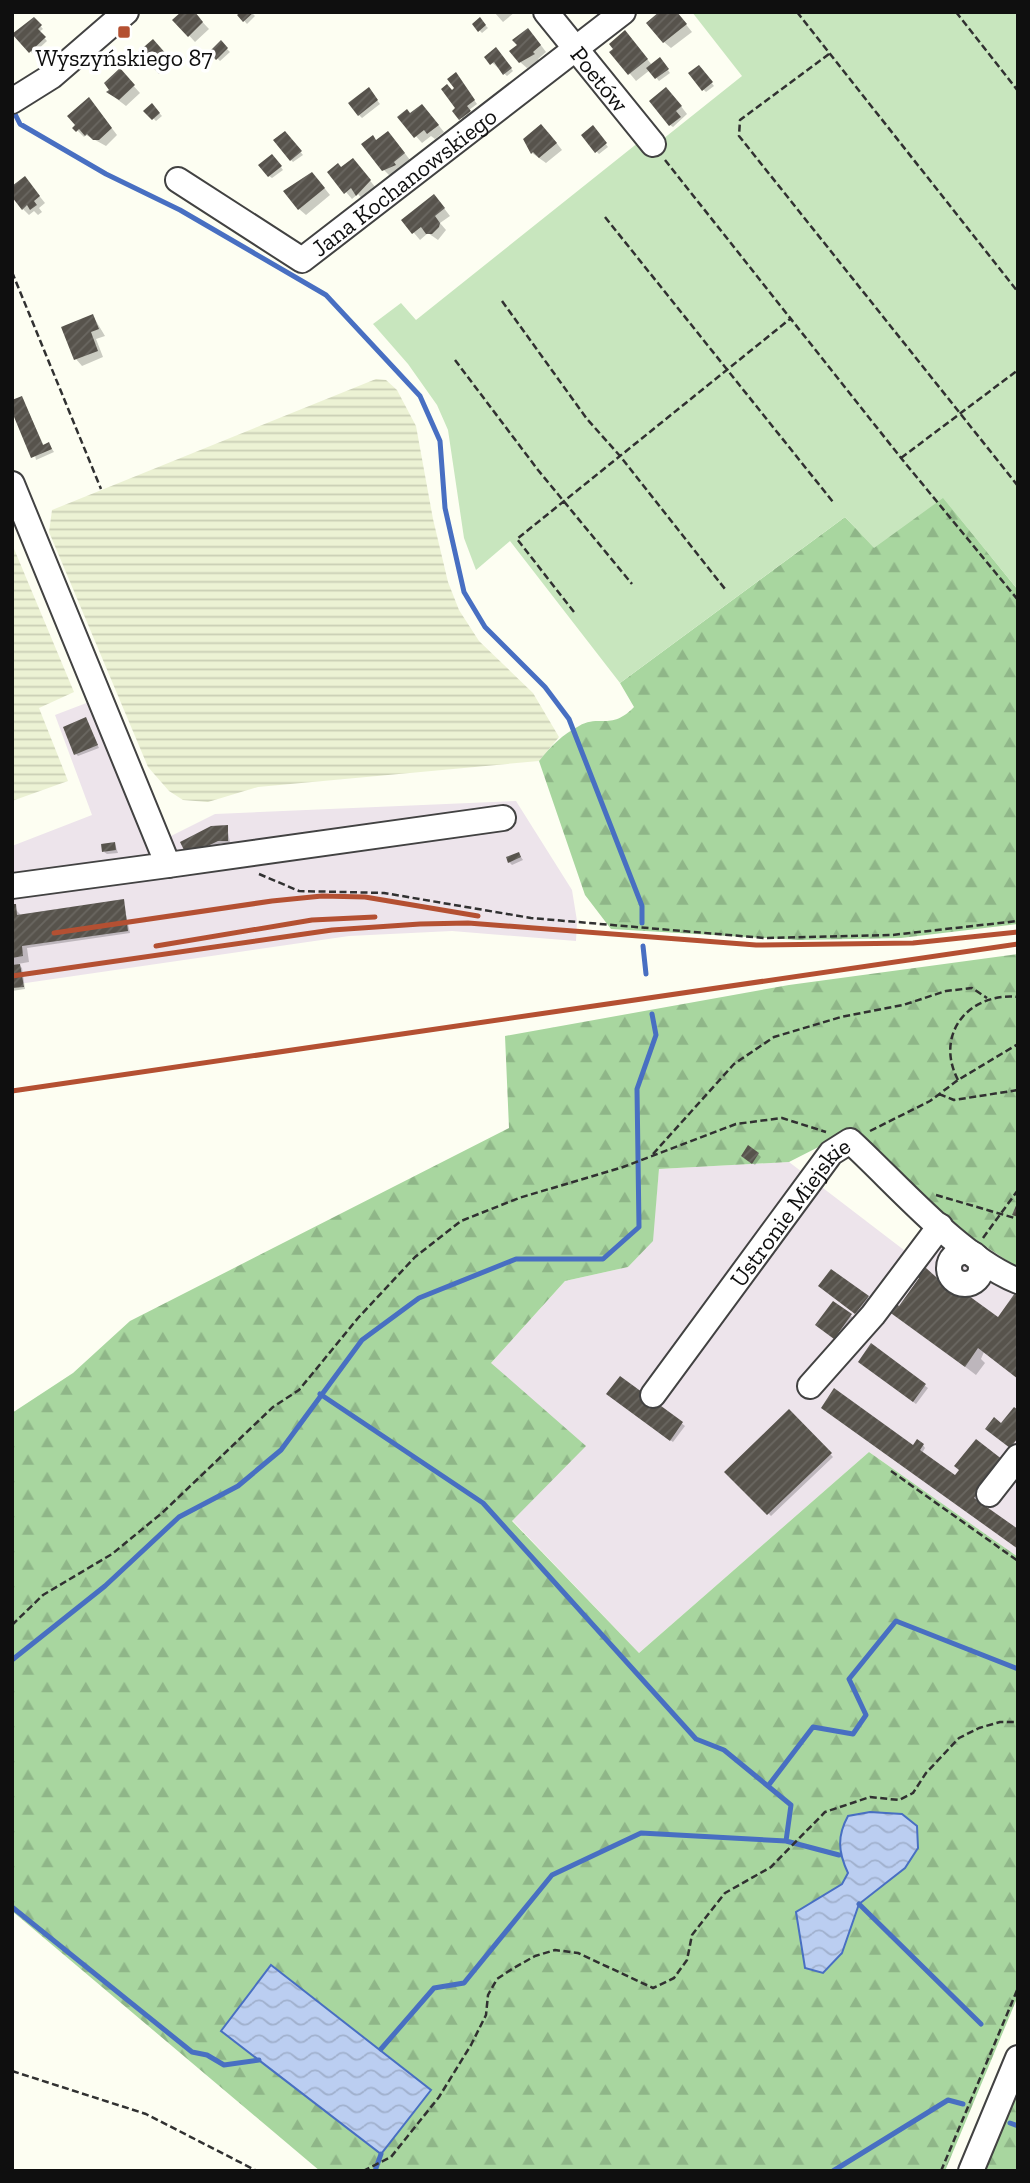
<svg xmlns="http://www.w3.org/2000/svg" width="1030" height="2183" viewBox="0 0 1030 2183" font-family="'Zilla Slab',serif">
<defs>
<pattern id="farmland-rules" width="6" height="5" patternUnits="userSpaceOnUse" patternTransform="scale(1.75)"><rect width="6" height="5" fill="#ecf2d4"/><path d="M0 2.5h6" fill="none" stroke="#c9ceb5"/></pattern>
<pattern id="forest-firs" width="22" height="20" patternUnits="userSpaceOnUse" patternTransform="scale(1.75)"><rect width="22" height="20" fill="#a8d69f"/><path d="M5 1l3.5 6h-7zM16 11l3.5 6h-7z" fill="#8fb688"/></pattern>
<pattern id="water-waves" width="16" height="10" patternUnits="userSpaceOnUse" patternTransform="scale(1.75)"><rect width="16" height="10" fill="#bbcef1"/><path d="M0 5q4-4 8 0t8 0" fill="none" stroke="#a0b0cd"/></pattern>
<pattern id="building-hatch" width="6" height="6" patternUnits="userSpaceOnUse" patternTransform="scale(1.75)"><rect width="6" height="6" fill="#57534c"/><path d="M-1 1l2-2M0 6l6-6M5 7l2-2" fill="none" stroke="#6a6761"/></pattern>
</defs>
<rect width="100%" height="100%" fill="#fdfef2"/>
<!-- industrial -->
<path fill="#ede4eb" d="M 110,694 L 171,836 L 215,814 L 516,801 L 572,890 L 577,921 L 576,941 L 452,931 L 349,936 L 12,985 L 12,846 L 92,815 L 55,715 Z
M 789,1162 L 917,1260 L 939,1233 L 1018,1290 L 1018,1557 L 869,1452 L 639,1653 L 512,1520 L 491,1363 L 565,1281 L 628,1267 L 652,1241 L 659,1169 Z"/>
<!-- farmland -->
<path fill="url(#farmland-rules)" d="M 376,379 L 386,380 L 397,390 L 416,426 L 433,519 L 448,582 L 459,610 L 479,641 L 533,693 L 559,737 L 539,761 L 258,787 L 208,802 L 183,800 L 169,791 L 148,767 L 49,532 L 52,510 Z
M 12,544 L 74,692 L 39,708 L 68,781 L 12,801 Z"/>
<!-- forest -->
<path fill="url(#forest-firs)" d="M 943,497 L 1018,590 L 1018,924 L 901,938 L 799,940 L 611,929 L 585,895 L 539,761 C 552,745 562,735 579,726 C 599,714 611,731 634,707 L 620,683 L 845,517 L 874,547 Z
M 1018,954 L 1018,1268 L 952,1224 L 842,1135 L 789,1162 L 659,1169 L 653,1241 L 628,1267 L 565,1281 L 491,1363 L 586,1446 L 512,1521 L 639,1653 L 869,1452 L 1018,1557 L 1018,1996 L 945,2171 L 320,2171 L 12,1911 L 12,1413 L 73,1373 L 130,1321 L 509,1128 L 505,1036 L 789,985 Z
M 1018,2076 L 1018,2171 L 978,2171 Z"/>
<!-- park -->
<path fill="#c8e6be" d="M 692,12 L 1018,12 L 1018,590 L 943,498 L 874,548 L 845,517 L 620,683 L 510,541 L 476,570 L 464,538 L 448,430 L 437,405 L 408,364 L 373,324 L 401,303 L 416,320 L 639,142 L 663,139 L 742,76 Z"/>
<!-- water -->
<path fill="url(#water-waves)" stroke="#486fc2" stroke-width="2" d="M 870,1812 L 902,1814 L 917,1826 L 918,1848 L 905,1868 L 859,1904 L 842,1953 L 823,1973 L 805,1968 L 796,1912 L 842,1884 L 848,1873 C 838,1852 837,1836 848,1816 Z
M 271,1965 L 431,2090 L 381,2154 L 221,2031 Z"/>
<!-- shadow -->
<path fill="#0003" d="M 193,12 L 209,29 L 195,42 L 175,20 Z
M 251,12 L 255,16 L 247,24 L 239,15 Z
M 494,12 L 515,12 L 503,22 Z
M 676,12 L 692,32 L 671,48 L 664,42 Z
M 34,19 L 43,29 L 39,32 L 47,41 L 33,54 L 14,34 Z
M 480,20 L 488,28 L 482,33 L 474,25 Z
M 534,36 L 546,52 L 538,59 L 540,61 L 527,68 L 520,62 Z
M 631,39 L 652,65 L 662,62 L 670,73 L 659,81 L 650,70 L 636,81 L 612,52 Z
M 153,41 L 172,62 L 159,74 L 139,53 Z
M 221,43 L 230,52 L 220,61 L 211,52 Z
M 498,52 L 513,71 L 507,76 L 486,57 Z
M 701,70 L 714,86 L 706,92 L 703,89 Z
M 120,71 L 140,93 L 126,106 L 109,93 Z
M 458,77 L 477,104 L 469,110 L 472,115 L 463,121 L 452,92 L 457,89 Z
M 371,92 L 380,104 L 362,118 L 359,115 Z
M 673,96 L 687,114 L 673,127 L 670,125 Z
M 152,105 L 162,116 L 156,121 L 146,111 Z
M 95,106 L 117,135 L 106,146 L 86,135 L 84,137 L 75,128 Z
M 428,112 L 444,132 L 435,139 L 431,136 L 422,143 L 399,117 Z
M 595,130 L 608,147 L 599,154 L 596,151 Z
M 548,132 L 562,150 L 546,163 L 532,153 Z
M 285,133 L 303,155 L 293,162 L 291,160 Z
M 394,139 L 410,160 L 399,169 L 400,173 L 397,171 L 390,176 L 384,170 L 377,142 Z
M 275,159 L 283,170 L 272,178 L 269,176 Z
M 359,167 L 376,188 L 364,201 L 358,194 L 352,199 L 346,192 L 341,169 Z
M 25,178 L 45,203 L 39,208 L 42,212 L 38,215 L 34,211 L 29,215 L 23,209 Z
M 318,180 L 330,195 L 306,215 L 299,209 Z
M 440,203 L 450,216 L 440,223 L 446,230 L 438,240 L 428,233 L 420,240 L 403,220 Z
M 93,316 L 105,336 L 96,339 L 103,357 L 82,366 L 76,359 L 63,328 Z
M 22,398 L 44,446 L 49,444 L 54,452 L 36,460 Z
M 86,719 L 99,748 L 78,756 L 76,754 Z
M 227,827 L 230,843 L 221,843 L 191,858 Z
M 115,844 L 118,853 L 107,854 L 104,852 Z
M 519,854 L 523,860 L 512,865 L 509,862 Z
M 123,901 L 130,933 L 27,948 L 29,962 L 18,964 L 22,968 L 25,989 L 12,991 L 12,906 L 22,916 Z
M 758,1154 L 761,1157 L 755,1165 L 746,1159 Z
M 927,1273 L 998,1319 L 981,1359 L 985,1363 L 976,1375 L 890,1310 L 899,1308 Z
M 823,1289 L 868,1298 L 870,1300 L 858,1315 Z
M 851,1316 L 853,1318 L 837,1340 L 820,1327 Z
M 871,1346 L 928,1388 L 916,1404 L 862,1364 Z
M 620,1378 L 685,1426 L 673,1442 L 611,1397 Z
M 789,1412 L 833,1457 L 771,1516 L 727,1472 Z
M 923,1445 L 925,1448 L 922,1453 L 956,1477 L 1005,1464 L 975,1501 L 1018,1548 L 913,1447 Z"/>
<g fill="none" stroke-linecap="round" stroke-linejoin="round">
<!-- stream -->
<path stroke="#486fc2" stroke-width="5" d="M 12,108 L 20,124 L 106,174 L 180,210 L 326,295 L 420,396 L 440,441 L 445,508 L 464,592 L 485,627 L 545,687 L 569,719 L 642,906 L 642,923
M 643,946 L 646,974
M 320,1394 L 483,1503 L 696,1739 L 724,1750 L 791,1805 L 786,1841 L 839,1855
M 12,1660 L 105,1586 L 179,1517 L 238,1486 L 281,1450 L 362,1340 L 419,1298 L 516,1259 L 603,1259 L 639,1227 L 637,1089 L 656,1035 L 652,1014
M 768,1786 L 813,1727 L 853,1734 L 866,1715 L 849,1679 L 896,1621 L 1018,1669
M 859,1904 L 981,2024
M 12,1907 L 192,2052 L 207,2055 L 224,2065 L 259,2060
M 381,2049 L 434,1988 L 464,1983 L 552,1875 L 641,1833 L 786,1841
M 1010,2123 L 1018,2126
M 375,2171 L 381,2154
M 833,2171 L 948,2100 L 963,2104"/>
</g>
<!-- building -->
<path fill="url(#building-hatch)" d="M 181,12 L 195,12 L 203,22 L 188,37 L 172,20 Z
M 240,12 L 254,12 L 243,22 L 237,15 Z
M 659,12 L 677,12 L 687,24 L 663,43 L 646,23 Z
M 34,17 L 42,25 L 38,29 L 46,37 L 29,53 L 12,34 Z
M 480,17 L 486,25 L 478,32 L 472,24 Z
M 528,28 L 541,45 L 533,52 L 535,54 L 519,63 L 509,51 L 517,45 L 512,40 Z
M 625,30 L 648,59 L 628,75 L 609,52 L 613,49 L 609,44 Z
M 153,39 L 167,55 L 151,69 L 137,53 Z
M 221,40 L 228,48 L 216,60 L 209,52 Z
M 496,47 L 512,68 L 503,75 L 494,62 L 490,65 L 484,57 Z
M 660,57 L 669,69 L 655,79 L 646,68 Z
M 699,65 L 713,82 L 702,91 L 688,73 Z
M 120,68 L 135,85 L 119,100 L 106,92 L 109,90 L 104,83 Z
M 456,72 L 475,100 L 467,106 L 471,111 L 459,120 L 452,111 L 455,108 L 441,89 L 447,84 L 452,90 L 454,88 L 447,79 Z
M 369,87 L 378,100 L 358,116 L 348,103 Z
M 666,87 L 682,106 L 676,111 L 681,117 L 669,126 L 649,101 Z
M 89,97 L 112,128 L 99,140 L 93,140 L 87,134 L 85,136 L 79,129 L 76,132 L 72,128 L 75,125 L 67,116 Z
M 152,103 L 160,113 L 152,120 L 143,111 Z
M 422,104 L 439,125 L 427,134 L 424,130 L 414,138 L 397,117 L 407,109 L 410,113 Z
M 541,124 L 557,143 L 539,158 L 533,152 L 531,154 L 523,139 Z
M 593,125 L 607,143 L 595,153 L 581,135 Z
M 285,131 L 302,151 L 290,161 L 273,140 Z
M 388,131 L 405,153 L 394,162 L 396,165 L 382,171 L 361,144 L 373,135 L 376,140 Z
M 272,154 L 282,166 L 268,177 L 258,165 Z
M 353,158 L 371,180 L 356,196 L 351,188 L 344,194 L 327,172 L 338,163 L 341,167 Z
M 312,172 L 325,188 L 298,210 L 283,191 Z
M 25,176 L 40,196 L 34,201 L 37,205 L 30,210 L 27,205 L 22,210 L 12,197 L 12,186 Z
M 434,194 L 445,208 L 435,216 L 440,223 L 439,227 L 432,234 L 426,234 L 421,227 L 412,234 L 401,220 Z
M 93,314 L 99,329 L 91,332 L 98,351 L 74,360 L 61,327 Z
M 22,396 L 43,445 L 49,442 L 52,449 L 31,458 L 12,412 L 12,400 Z
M 86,717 L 98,745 L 74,755 L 63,727 Z
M 228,825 L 228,841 L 218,841 L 187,856 L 180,842 L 211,826 Z
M 115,842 L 116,850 L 102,852 L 101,844 Z
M 519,852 L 521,857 L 508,863 L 506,857 Z
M 124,899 L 128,931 L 22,946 L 23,956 L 12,958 L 12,904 L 16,904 L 17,915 Z
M 20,964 L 24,987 L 12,988 L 12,965 Z
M 748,1145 L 759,1153 L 752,1164 L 741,1156 Z
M 1018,1201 L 1018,1217 L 1012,1215 Z
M 917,1260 L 944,1284 L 947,1280 L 998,1317 L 1015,1293 L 1018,1295 L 1018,1379 L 978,1348 L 965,1367 L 888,1311 L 894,1302 L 899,1306 L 919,1278 L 910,1271 Z
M 831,1269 L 869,1296 L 855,1314 L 818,1286 Z
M 833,1301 L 852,1314 L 834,1339 L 815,1325 Z
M 871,1343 L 926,1384 L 913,1402 L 858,1362 Z
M 620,1376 L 683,1422 L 670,1441 L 606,1394 Z
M 834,1388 L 913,1445 L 917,1439 L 924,1444 L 920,1450 L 955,1475 L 959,1470 L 954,1466 L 976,1439 L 1003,1460 L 974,1498 L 1018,1529 L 1018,1549 L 821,1408 Z
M 1014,1407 L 1018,1410 L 1018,1438 L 1010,1448 L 985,1429 L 994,1417 L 1001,1423 Z
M 789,1409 L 832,1453 L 767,1515 L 724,1472 Z"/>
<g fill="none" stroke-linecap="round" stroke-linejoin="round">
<defs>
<g id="minor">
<path id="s1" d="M 546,12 L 653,144"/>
<path d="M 12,101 L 52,76 L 126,12"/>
<path id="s2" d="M 178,180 L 302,260 L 623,12"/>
<path d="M 12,484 L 168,865 L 12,886"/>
<path d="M 168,865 L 503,818"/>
<circle cx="965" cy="1268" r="16"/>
<path d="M 810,1386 L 873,1315 L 940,1226"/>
<path id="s3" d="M 653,1395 L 831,1153 L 850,1141 C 897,1184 960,1258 1018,1281"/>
<path d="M 989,1494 L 1018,1457"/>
<path d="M 971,2171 L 1018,2058"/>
</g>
</defs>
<!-- minor casing -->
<use href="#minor" stroke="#424242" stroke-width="28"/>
<!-- path -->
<path stroke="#313131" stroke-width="2.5" stroke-dasharray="7 3.5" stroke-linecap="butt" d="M 797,12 L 1018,292
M 956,12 L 1018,91
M 829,54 L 740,120 L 739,136 L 1018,486
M 665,160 L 901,458 L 1018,600
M 605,217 L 833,502
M 12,272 L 101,489
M 502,301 L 587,419 L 620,456 L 725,589
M 455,360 L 538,470 L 632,584
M 901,458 L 1018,370
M 574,612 L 517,539 L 790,319
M 259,874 L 299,891 L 384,893 L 531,918 L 764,938 L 892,935 L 1018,921
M 958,1080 C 934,1034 969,992 1018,997
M 939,1094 L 954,1100 L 1018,1090
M 870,1131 L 930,1101 L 958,1080 L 1018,1044
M 653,1154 L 734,1064 L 774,1037 L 841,1017 L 903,1005 L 946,991 L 972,988 L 987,998
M 936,1195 L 1018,1219
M 983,1238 L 1018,1190
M 891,1471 L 1018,1561
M 12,1625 L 43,1595 L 112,1554 L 162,1513 L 273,1407 L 299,1390 L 358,1318 L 415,1257 L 461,1221 L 519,1198 L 623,1167 L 736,1124 L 782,1118 L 826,1132
M 12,2071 L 146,2114 L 257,2171
M 363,2171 L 391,2157 L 439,2097 L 471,2045 L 486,2015 L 488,1995 L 497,1979 L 512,1969 L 535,1956 L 555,1950 L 578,1953 L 653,1988 L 674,1978 L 687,1960 L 692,1935 L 725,1893 L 771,1867 L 825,1812 L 870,1797 L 899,1800 L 913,1793 L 926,1773 L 959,1738 L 979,1728 L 1000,1722 L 1018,1722
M 941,2171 L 1018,1988"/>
<!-- minor -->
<use href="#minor" stroke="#fff" stroke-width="24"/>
<!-- rail -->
<path stroke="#b45032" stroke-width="5" d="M 54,933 L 272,901 L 322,896 L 365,897 L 478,916
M 156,946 L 312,920 L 375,917
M 12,976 L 332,930 L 420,924 L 468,923 L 756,945 L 913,943 L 1018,932
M 12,1091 L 1018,944"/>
</g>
<!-- markers -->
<rect fill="#b45032" stroke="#fff" stroke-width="2.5" x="117" y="25" width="14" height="14" rx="3.5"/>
<g text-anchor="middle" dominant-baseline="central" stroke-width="7" stroke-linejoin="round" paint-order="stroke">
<!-- poi labels -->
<g font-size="24" fill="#0f0f0f" stroke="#fff">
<text x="124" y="57">Wyszyńskiego 87</text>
</g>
<!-- street labels -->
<g font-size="24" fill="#0f0f0f" stroke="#fff">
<text stroke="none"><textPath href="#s1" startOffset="86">Poetów</textPath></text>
<text stroke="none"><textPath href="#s2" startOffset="276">Jana Kochanowskiego</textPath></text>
<text stroke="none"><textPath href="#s3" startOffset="229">Ustronie Miejskie</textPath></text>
</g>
</g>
<!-- border -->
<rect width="1030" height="2183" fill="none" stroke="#0f0f0f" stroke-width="28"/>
</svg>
